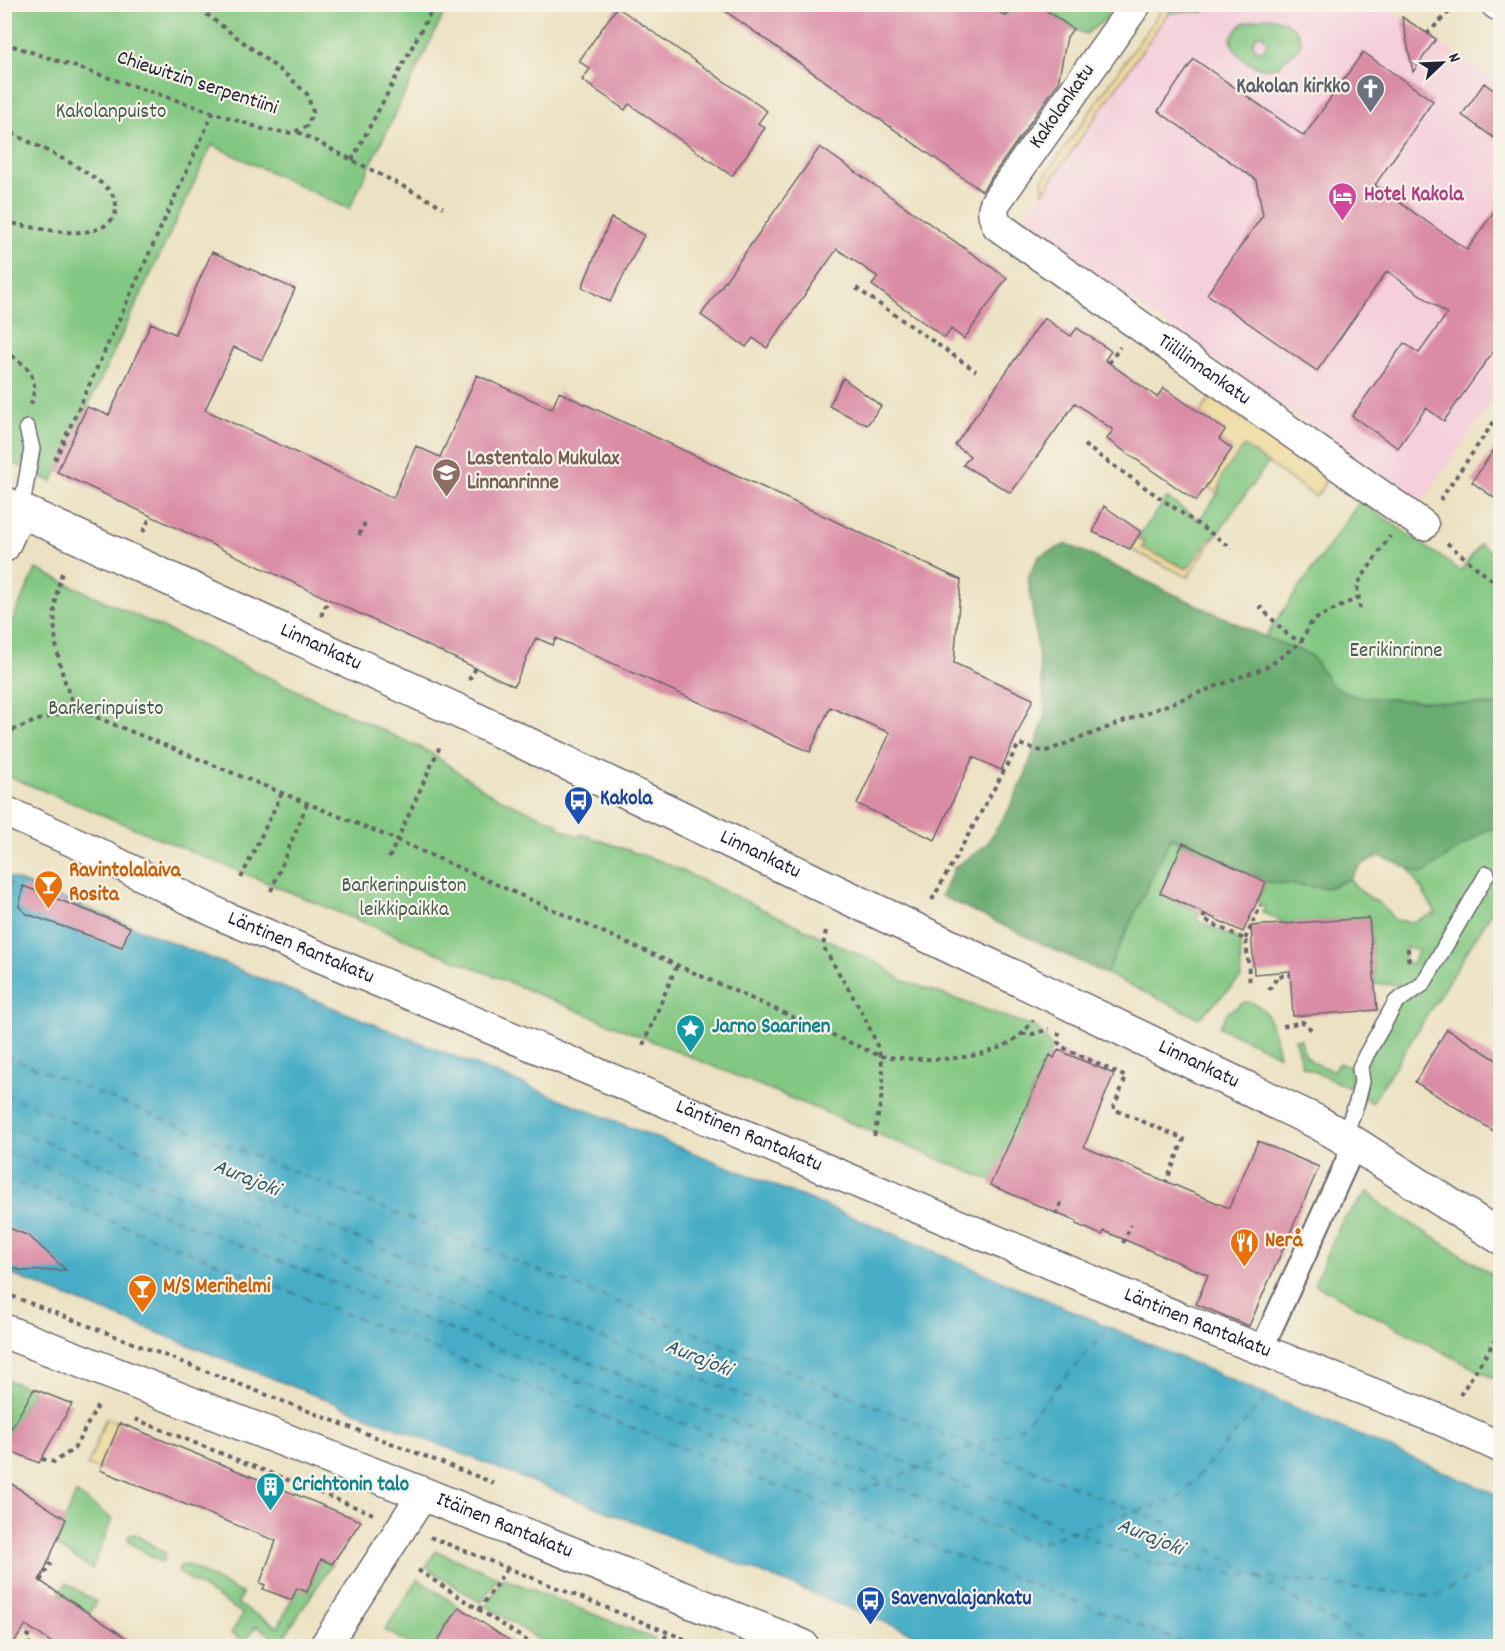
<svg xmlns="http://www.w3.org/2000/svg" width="1505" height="1651" viewBox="0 0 1505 1651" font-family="Dekko,sans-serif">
<rect width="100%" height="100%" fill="#f7f3e8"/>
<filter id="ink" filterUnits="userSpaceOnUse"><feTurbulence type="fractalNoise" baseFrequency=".0167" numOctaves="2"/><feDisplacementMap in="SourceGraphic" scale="12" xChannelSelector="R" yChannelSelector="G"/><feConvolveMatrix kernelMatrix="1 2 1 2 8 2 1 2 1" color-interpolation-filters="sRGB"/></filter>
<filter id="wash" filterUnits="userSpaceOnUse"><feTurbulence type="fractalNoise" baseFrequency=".008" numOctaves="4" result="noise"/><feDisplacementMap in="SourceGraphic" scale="24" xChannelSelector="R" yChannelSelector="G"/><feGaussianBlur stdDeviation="1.35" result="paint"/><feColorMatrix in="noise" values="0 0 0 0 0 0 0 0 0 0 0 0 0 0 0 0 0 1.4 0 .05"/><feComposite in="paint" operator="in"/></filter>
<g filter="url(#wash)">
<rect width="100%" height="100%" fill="#ece2c3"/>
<!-- built -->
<path fill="#f5cfdb" d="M 1174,5 L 1385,5 L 1500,85 L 1500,390 L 1422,503 L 1021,223 Z"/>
<!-- green -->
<path fill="#83c882" stroke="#52755e" stroke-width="1.5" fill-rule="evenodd" d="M 4,5 L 448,5 L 349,209 L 212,145 L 52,482 L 5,459 Z
M 984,5 L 1115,5 L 1102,22 L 1086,34 L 1073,29 L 1043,8 L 1017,7 L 1006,16 Z
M 1174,5 L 1213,5 L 1203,12 L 1184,11 L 1167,14 Z
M 1266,17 C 1281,19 1297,24 1301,41 C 1299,54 1286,55 1279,66 C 1261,75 1232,58 1231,37 L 1243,23 ZM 1262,34 L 1268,43 L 1262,51 L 1257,51 L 1252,44 L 1257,35 Z
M 1244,446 L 1268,463 L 1214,538 L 1211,538 L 1188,569 L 1142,548 L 1145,543 L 1137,538 L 1167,498 L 1199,520 L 1218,494 L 1222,475 Z
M 1360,501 L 1461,571 L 1480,544 L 1500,558 L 1500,899 L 1372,1103 L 1353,1090 L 1402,985 L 1375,984 L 1369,918 L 1286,924 L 1262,912 L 1265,907 L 1257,902 L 1266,882 L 1327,888 L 1350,879 C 1364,900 1380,897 1394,920 L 1412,922 L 1436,913 L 1265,637 ZM 1405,948 L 1419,949 L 1412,964 L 1404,961 Z
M 36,569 L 429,752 L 492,795 L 559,824 L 557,827 L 579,837 L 581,834 L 665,863 L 881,965 L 902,980 L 1037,1028 L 1052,1048 L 1020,1119 L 1022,1120 L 992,1181 L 5,775 L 5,636 Z
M 1171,837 L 1183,843 L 1160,893 L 1200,912 L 1196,920 L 1240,940 L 1241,978 L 1199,1018 L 1106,974 Z
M 1245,1002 C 1271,1002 1274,1035 1279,1055 L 1219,1027 L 1228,1012 Z
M 1295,1039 L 1301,1039 C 1303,1060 1315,1065 1333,1070 L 1339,1063 L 1349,1066 L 1352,1078 L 1349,1088 L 1302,1066 Z
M 1368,1192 L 1385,1207 L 1500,1279 L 1500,1382 L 1314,1284 L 1342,1221 Z
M 5,1379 L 33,1390 L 5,1441 Z
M 76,1493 L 112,1519 L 92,1569 L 55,1545 Z
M 134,1534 L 165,1553 L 164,1560 L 160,1562 L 129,1542 L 128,1536 Z
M 436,1551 L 498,1577 L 481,1603 L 426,1567 Z
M 321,1559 L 332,1564 L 278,1646 L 264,1646 L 271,1635 L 256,1626 L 245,1642 L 231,1633 L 243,1614 L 178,1572 L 180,1566 L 188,1565 L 243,1594 L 237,1604 L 278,1627 L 297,1588 L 308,1591 Z
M 503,1578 L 655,1639 L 650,1646 L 549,1646 L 486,1606 Z
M 418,1579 L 459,1607 L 434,1646 L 413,1646 L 385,1630 Z
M 66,1583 L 96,1602 L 89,1613 L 59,1593 Z"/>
<!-- forest -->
<path fill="#6aac70" stroke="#466756" stroke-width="1.5" d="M 1067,544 L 1265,637 L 1311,655 L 1332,686 L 1357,697 L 1500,706 L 1500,826 L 1486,830 L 1422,874 L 1380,856 L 1362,864 L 1350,879 L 1327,888 L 1266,882 L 1171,837 L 1106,974 L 941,896 L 955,867 L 986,845 L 1008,811 L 1026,773 L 1046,714 L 1028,577 L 1039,556 Z"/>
<!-- sand -->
<path fill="#eeda9e" stroke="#887e6c" stroke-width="1.5" d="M 1165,5 L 1174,5 L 1043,192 L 1042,180 Z
M 1211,397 L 1328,478 L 1316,497 L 1244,446 L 1222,475 L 1218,494 L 1206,485 L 1232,449 L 1219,439 L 1200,413 Z
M 1137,538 L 1145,543 L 1142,548 L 1187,569 L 1211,538 L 1214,538 L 1188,577 L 1130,549 Z
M 106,1418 L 120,1423 L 100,1470 L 88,1465 Z"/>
<!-- water -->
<path fill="#46adc6" stroke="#346880" stroke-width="1.5" d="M 4,875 L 880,1228 L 1500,1496 L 1500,1646 L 945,1646 L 5,1272 Z"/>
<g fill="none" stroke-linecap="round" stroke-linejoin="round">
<!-- ferry -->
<path stroke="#305a73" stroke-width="1.5" stroke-dasharray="8 6" stroke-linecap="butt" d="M 4,1055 L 1165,1523 L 1374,1646
M 4,1094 L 1157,1565 L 1435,1597 L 1500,1560
M 4,1125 L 1036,1544 L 1133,1512
M 4,1150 L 856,1493 L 1022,1427 L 1109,1327
M 4,1178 L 849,1514 L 1192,1646
M 1137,1511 L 1180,1497 L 1268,1395"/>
</g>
<g id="blocks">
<!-- building -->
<path fill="#da8ca5" d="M 715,4 L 984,4 L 1006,16 L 1017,7 L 1043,8 L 1073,29 L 1067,37 L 1058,83 L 982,191 Z
M 617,7 L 767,111 L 758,123 L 765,128 L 732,176 L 629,104 L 625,110 L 582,80 L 590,69 L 579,61 Z
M 1402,17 L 1436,39 L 1413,72 Z
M 1363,52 L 1433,101 L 1375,185 L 1467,250 L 1500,203 L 1500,342 L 1444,421 L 1426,408 L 1398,448 L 1352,416 L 1404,343 L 1419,353 L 1447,314 L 1387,271 L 1317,371 L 1207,294 L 1263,215 L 1256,180 L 1158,111 L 1194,59 L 1304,136 Z
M 1484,83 L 1500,95 L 1500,142 L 1462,115 Z
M 820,147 L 1007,278 L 964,339 L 951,329 L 945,338 L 872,285 L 878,277 L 837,249 L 767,348 L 753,338 L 746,347 L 701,315 Z
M 611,218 L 644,235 L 610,302 L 582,287 Z
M 212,252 L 295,289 L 262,360 L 234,347 L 205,410 L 393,498 L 416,446 L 440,457 L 477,375 L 552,409 L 559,392 L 961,580 L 954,663 L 1033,699 L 1001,770 L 973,757 L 935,840 L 857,804 L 890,733 L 830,707 L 810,752 L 556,638 L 553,645 L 536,638 L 514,686 L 57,472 L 87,407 L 109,415 L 151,323 L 175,334 Z
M 1044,318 L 1071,336 L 1077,328 L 1111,351 L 1105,360 L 1157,397 L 1164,388 L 1225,430 L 1219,439 L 1232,449 L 1196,501 L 1107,439 L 1113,430 L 1075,403 L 1011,493 L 963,465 L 970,456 L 955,445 Z
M 843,378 L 881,406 L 867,425 L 829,406 Z
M 1500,441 L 1500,502 L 1472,482 Z
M 1104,506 L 1141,532 L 1130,549 L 1093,532 Z
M 1183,843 L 1266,882 L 1243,932 L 1160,893 Z
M 23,886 L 130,927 L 122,947 L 27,914 L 19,907 Z
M 1369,918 L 1377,1010 L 1293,1016 L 1290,971 L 1254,974 L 1251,926 Z
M 1447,1029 L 1500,1062 L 1500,1135 L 1415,1082 Z
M 1058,1050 L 1114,1074 L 1084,1147 L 1229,1208 L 1258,1141 L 1319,1167 L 1249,1326 L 1196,1304 L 1208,1275 L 1104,1231 L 1102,1235 L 1076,1224 L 1077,1222 L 990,1185 L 1050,1055 L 1054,1058 Z
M 4,1226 L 29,1236 L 66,1270 L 22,1271 L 4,1264 Z
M 34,1389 L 72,1404 L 39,1463 L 4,1448 L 4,1441 Z
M 120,1423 L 361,1521 L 332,1564 L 321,1559 L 307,1592 L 297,1588 L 292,1600 L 263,1589 L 265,1585 L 260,1583 L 276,1541 L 100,1470 Z
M 4,1479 L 66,1519 L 40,1581 L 140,1647 L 58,1647 L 26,1625 L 11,1647 L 4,1647 Z
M 459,1607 L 519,1647 L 434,1647 Z"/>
</g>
</g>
<g filter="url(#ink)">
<use href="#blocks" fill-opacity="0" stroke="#69656b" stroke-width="1.5"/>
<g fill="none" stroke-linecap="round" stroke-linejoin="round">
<defs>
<path id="service" d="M 21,510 L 32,449 L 27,428
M 1344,1137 L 1357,1102 L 1362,1082 L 1360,1068 L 1366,1055 L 1396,1002 L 1423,984 L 1487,874"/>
<path id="pedestrian" d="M 1261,1350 L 1355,1144"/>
<g id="minor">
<path id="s1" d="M 1136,4 L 997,200 C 991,210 993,216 998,226 L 1423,525"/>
<path d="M 1496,4 L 1500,6"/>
<path d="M 4,547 L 21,510"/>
<path id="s2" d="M 4,811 L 83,846 L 225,917 L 1178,1317 L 1443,1421 L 1500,1447"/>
<path d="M 325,1646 L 423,1494"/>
</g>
<g id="tertiary">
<path id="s3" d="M 4,503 L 456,710 L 1317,1122 L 1355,1144 L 1500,1237"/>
<path id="s4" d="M 4,1331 L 423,1494 L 802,1646"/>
</g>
</defs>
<!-- service casing -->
<use href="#service" stroke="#69656b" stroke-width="18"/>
<!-- pedestrian casing -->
<use href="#pedestrian" stroke="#69656b" stroke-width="26"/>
<!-- minor casing -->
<use href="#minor" stroke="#69656b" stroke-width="33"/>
<!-- tertiary casing -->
<use href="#tertiary" stroke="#69656b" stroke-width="36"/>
<!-- path -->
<path stroke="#69656b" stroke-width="4" stroke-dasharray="4.5 4.5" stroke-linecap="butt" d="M 1427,34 L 1457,4
M 4,43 L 266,130 L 292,133 L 307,126 L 313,112 L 307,94 L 289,77 L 193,4
M 4,129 C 34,145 86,167 109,190 C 115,197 119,207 114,216 C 98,246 32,226 4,222
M 298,132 L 443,207
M 352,160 L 435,4
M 856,288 L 976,371
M 4,351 C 29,366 41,377 30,407
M 1109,363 L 1120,347
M 1084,445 L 1232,548
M 55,460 L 214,111
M 1440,500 L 1500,413
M 143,532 L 151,516
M 359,535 L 366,521
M 1447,543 L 1500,587
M 62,573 C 47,618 56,667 76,709 L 397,840 L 880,1056 C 926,1061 1005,1066 1033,1020
M 1259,606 L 1287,634 L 1301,642
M 1360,609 L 1357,585 L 1390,536
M 321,616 L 329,599
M 469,680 L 476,668
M 4,734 L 35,721 L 76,709
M 389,858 L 441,744
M 4,878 L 14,882
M 241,878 L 281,795
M 271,891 L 307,804
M 932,900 L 1019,744 L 1044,752 L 1269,666 L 1301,642 L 1312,621 L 1357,598
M 1205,914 L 1203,919 L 1246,940 L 1250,985
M 826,931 L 823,946 C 842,981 881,1034 883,1073 C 884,1094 877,1117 874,1138
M 1245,939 L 1261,905
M 1408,948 L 1408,959 L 1411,960
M 1269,990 L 1278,976 L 1290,975
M 1283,1026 L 1303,1022 L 1314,1032
M 1059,1032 L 1058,1042 L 1062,1047 L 1126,1077 L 1113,1109 L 1184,1139 L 1166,1182
M 1022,1034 L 1033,1034 L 1049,1029
M 643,1045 L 677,965
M 1056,1215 L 1063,1198
M 1123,1243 L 1131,1225
M 4,1293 L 494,1483
M 1460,1395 L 1500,1333
M 135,1419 L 373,1514
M 42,1459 L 54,1462 L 74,1449 L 98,1405
M 430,1537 L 702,1646
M 418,1570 L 535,1646
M 40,1581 L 51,1563
M 479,1610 L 508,1567
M 30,1646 L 27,1638 L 31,1629
M 659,1646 L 668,1633"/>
<!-- service -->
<use href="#service" stroke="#fff" stroke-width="15"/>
<!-- pedestrian -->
<use href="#pedestrian" stroke="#fff" stroke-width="22"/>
<!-- minor -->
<use href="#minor" stroke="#fff" stroke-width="30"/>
<!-- tertiary -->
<use href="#tertiary" stroke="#fff" stroke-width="33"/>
</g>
</g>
<!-- icons -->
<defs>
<symbol id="church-pin" viewBox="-11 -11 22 30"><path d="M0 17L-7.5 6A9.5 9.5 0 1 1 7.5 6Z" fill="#6b7280" stroke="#f7f3e8"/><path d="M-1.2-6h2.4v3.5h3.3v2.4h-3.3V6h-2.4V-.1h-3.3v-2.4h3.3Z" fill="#fff"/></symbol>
<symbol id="hotel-pin" viewBox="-11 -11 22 30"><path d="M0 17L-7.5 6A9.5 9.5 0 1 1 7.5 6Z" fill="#d1479c" stroke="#f7f3e8"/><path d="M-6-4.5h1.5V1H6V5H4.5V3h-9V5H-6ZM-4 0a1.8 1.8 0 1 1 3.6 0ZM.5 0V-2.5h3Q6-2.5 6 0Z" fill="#fff"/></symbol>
<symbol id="school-pin" viewBox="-11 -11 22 30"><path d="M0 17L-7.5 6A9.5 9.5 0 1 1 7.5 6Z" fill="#8d6e63" stroke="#f7f3e8"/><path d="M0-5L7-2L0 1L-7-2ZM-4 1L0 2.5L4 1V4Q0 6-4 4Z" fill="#fff"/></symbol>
<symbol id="bus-pin" viewBox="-11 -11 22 30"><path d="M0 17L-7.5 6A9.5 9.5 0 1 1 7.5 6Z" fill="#1a4fb4" stroke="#f7f3e8"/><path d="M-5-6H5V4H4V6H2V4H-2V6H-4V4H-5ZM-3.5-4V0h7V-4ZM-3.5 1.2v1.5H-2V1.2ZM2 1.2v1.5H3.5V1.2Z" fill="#fff"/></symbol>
<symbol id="bar-pin" viewBox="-11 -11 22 30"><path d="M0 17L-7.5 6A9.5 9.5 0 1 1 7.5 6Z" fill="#e8710a" stroke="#f7f3e8"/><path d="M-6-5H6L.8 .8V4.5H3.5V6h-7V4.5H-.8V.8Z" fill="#fff"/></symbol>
<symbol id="sight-pin" viewBox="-11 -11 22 30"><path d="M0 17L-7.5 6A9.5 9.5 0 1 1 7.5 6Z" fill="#0f9aa8" stroke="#f7f3e8"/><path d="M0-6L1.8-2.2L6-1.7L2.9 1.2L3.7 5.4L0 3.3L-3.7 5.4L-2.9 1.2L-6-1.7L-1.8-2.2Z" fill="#fff"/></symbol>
<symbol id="restaurant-pin" viewBox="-11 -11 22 30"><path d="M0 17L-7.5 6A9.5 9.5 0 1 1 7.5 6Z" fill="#e8710a" stroke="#f7f3e8"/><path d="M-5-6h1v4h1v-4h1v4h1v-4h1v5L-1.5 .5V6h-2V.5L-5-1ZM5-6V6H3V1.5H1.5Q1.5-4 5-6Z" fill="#fff"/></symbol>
<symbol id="building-pin" viewBox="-11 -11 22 30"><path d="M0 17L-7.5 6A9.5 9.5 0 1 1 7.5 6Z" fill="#0f9aa8" stroke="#f7f3e8"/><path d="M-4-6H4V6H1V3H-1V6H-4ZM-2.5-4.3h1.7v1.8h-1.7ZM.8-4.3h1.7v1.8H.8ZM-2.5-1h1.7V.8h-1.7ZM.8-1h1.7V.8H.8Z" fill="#fff"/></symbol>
</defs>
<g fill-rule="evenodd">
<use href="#church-pin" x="1354" y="72" width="33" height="45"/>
<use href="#hotel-pin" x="1326" y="180" width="33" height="45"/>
<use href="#school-pin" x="430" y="456" width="33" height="45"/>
<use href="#bus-pin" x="562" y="784" width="33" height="45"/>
<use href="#bar-pin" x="32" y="868" width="33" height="45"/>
<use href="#sight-pin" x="674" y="1012" width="33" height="45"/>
<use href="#restaurant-pin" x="1228" y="1226" width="33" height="45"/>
<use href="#bar-pin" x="126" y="1272" width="33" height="45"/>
<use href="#building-pin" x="254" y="1470" width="33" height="45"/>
<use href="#bus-pin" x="854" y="1584" width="33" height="45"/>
</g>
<g text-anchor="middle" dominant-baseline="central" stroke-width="4.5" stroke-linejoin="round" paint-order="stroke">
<!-- street labels -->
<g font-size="21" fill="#22223b" stroke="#f7f3e8">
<text transform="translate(197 84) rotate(18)">Chiewitzin serpentiini</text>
<text transform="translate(1063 107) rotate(-55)">Kakolankatu</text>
<text stroke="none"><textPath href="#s1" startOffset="519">Tiililinnankatu</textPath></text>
<text stroke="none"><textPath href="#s3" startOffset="348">Linnankatu</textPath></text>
<text stroke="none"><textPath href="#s3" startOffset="834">Linnankatu</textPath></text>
<text stroke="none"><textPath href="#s2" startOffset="327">Läntinen Rantakatu</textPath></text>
<text stroke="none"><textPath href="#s3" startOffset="1320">Linnankatu</textPath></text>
<text stroke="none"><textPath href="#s2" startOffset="813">Läntinen Rantakatu</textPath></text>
<text stroke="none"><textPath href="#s2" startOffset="1299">Läntinen Rantakatu</textPath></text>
<text stroke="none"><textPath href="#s4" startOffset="537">Itäinen Rantakatu</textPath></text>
</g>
<!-- worship labels -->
<g font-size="21" font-weight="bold" fill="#5b616d" stroke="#f7f3e8" text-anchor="end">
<text x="1350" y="88">Kakolan kirkko</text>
</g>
<!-- park labels -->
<g font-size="21" fill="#445c54" stroke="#f7f3e8">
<text x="111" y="113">Kakolanpuisto</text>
<text x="1396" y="652">Eerikinrinne</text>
<text x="106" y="710">Barkerinpuisto</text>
<text x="404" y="887">Barkerinpuiston<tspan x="404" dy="24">leikkipaikka</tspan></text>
</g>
<!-- hotel labels -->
<g font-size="21" font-weight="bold" fill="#b23c85" stroke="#f7f3e8" text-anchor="start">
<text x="1364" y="196">Hotel Kakola</text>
</g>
<!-- education labels -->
<g font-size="21" font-weight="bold" fill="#785e54" stroke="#f7f3e8" text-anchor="start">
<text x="467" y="460">Lastentalo Mukulax<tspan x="467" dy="24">Linnanrinne</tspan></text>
</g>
<!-- transit labels -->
<g font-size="21" font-weight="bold" fill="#164399" stroke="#f7f3e8" text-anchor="start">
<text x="600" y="800">Kakola</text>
<text x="891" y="1600">Savenvalajankatu</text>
</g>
<!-- food labels -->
<g font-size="21" font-weight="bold" fill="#c56008" stroke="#f7f3e8" text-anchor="start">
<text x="69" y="872">Ravintolalaiva<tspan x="69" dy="24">Rosita</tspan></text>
<text x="1265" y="1242">Nerå</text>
<text x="163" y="1288">M/S Merihelmi</text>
</g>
<!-- culture labels -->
<g font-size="21" font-weight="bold" fill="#0d838f" stroke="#f7f3e8" text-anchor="start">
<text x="712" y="1028">Jarno Saarinen</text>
<text x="292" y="1486">Crichtonin talo</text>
</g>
<!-- water labels -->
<g font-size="22" font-style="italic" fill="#305a73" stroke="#f7f3e8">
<text transform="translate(246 1179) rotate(22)">Aurajoki</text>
<text transform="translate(698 1359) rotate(22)">Aurajoki</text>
<text transform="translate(1150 1538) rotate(22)">Aurajoki</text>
</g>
</g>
<!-- margin -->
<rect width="1505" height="1651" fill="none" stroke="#f7f3e8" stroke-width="24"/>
<!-- north arrow -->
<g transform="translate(1442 63) rotate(67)" stroke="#f7f3e8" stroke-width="4.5" paint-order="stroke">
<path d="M0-4.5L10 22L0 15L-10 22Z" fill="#22223b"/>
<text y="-9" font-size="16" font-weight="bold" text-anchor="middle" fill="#22223b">N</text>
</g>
</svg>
